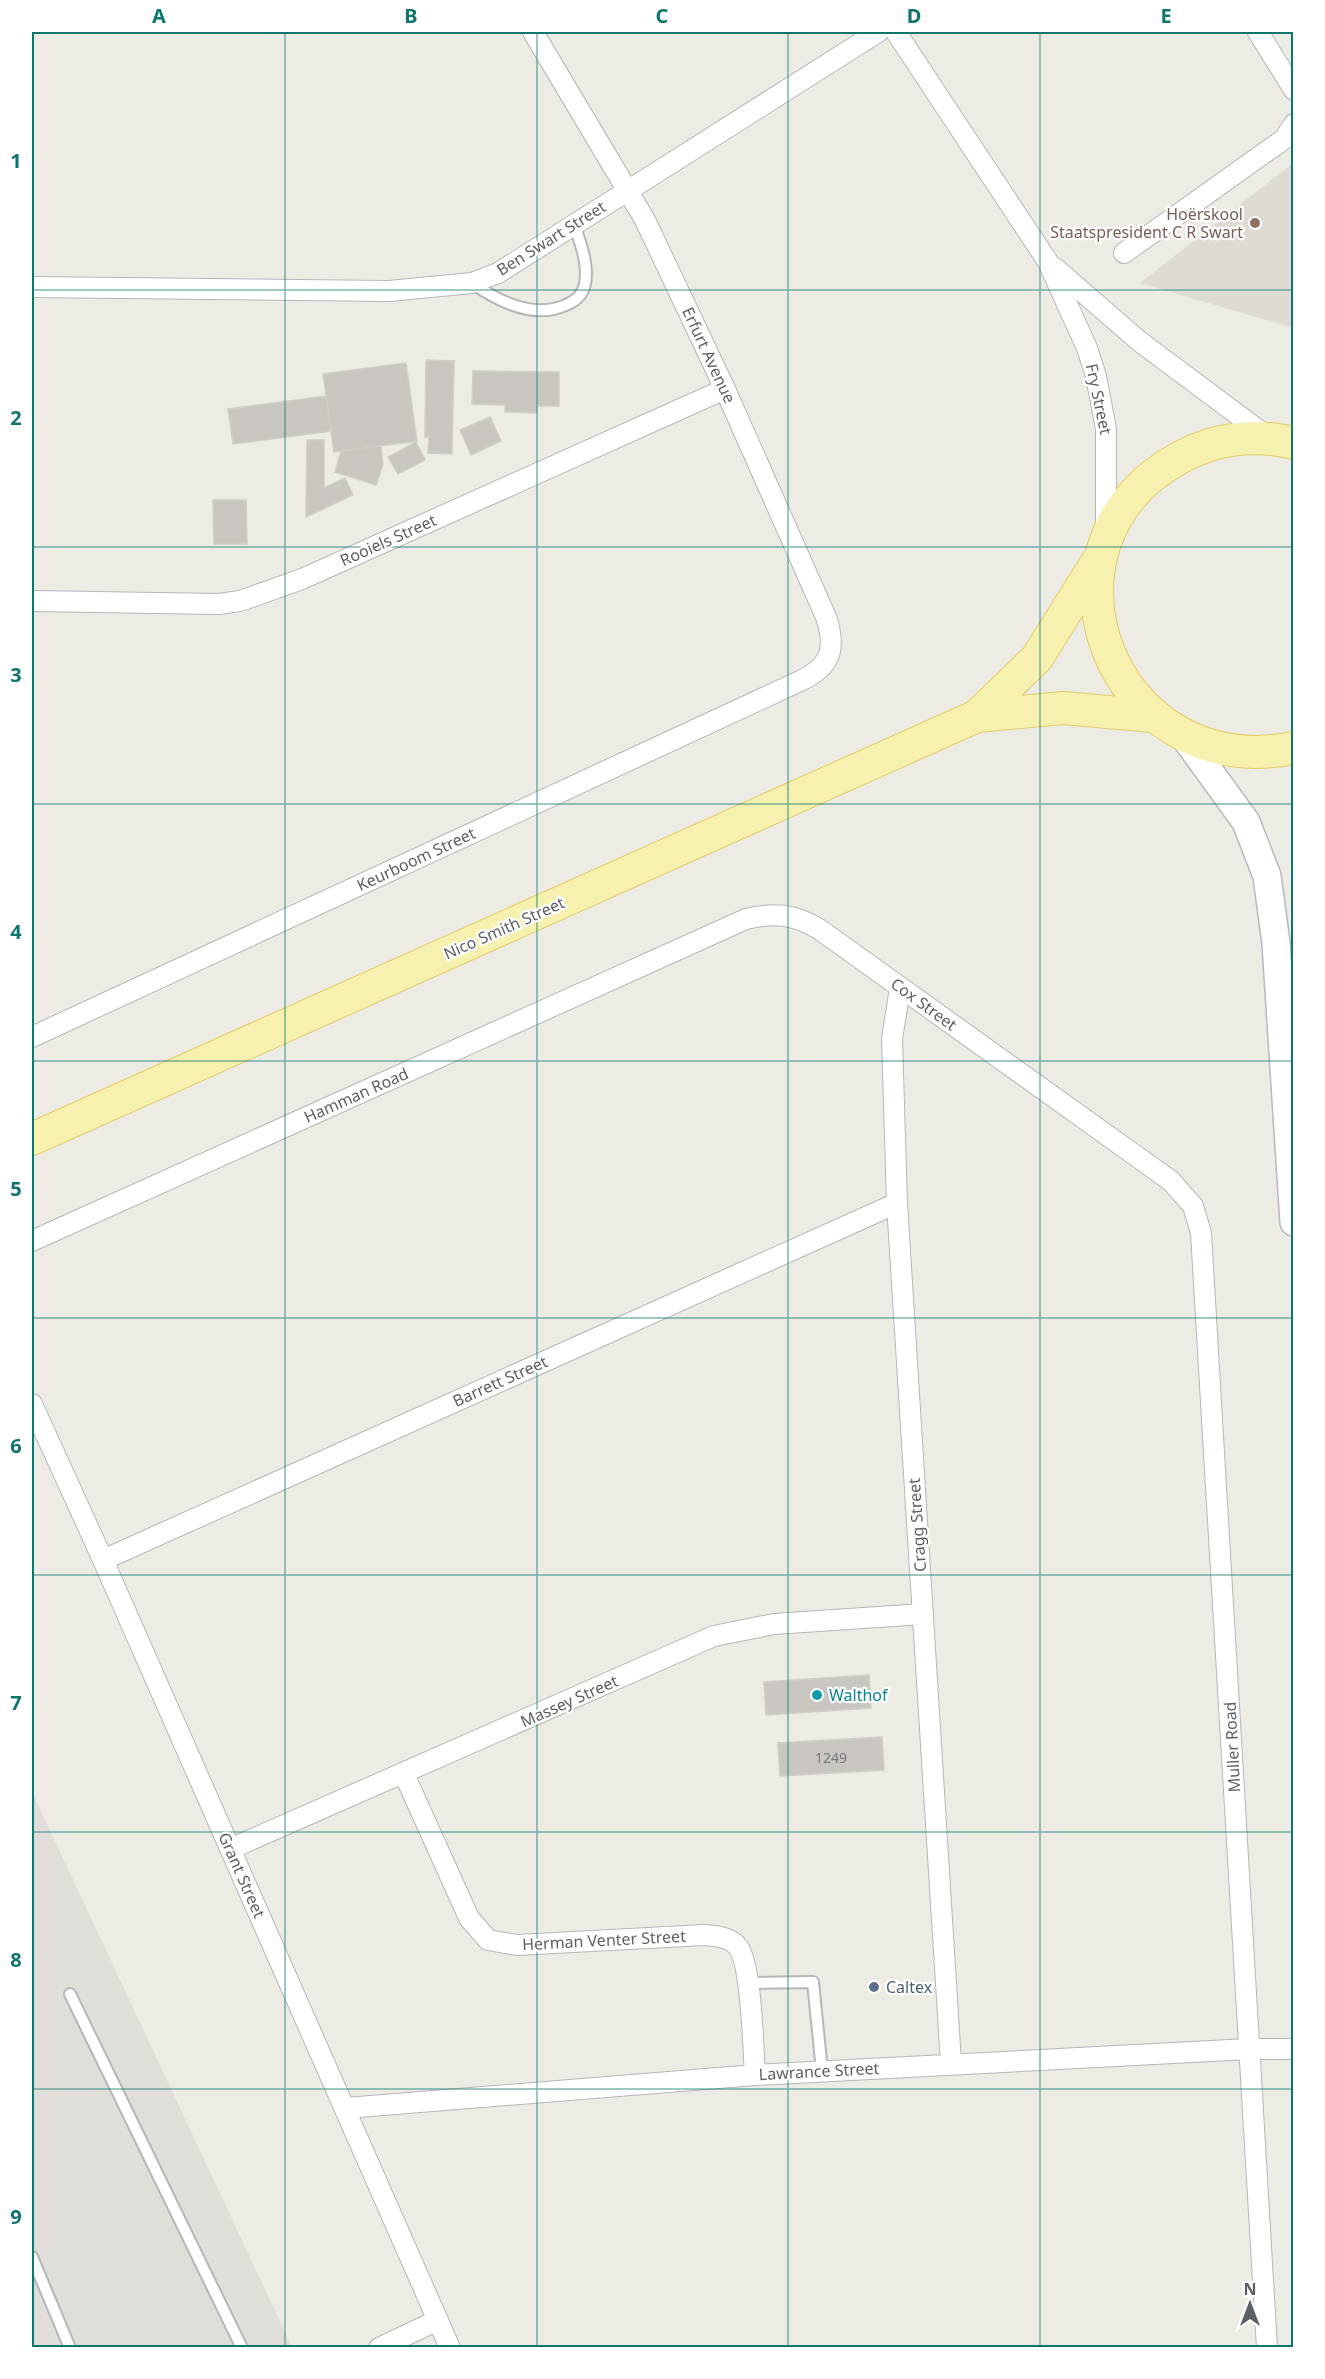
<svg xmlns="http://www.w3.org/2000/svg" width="1325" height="2379" viewBox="0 0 1325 2379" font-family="'Noto Sans',sans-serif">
<rect width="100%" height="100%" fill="#edece4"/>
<!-- industrial -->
<path fill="#dfded9" d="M 32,1792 L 292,2347 L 32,2347 Z"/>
<!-- education -->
<path fill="#dddbd3" d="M 1293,163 L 1293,328 L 1140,283 Z"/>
<!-- building -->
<path fill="#c9c6c1" stroke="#d1cec3" stroke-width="1.5" d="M 426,360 L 454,361 L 452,454 L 428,453 L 429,437 L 425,437 Z
M 406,363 L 417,441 L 334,452 L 323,374 Z
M 473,371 L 559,372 L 559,406 L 537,406 L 537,413 L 505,412 L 505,405 L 472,404 Z
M 326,396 L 331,431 L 233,444 L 228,409 Z
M 490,417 L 501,441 L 471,455 L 460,430 Z
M 307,440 L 324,440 L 324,488 L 345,478 L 353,495 L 306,517 Z
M 416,442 L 425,460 L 398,474 L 388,457 Z
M 381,446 L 383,465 L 376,485 L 335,472 L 341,451 Z
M 213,500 L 246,500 L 247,544 L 214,544 Z
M 869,1675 L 871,1708 L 766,1715 L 764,1682 Z
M 882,1737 L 884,1770 L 780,1776 L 778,1743 Z"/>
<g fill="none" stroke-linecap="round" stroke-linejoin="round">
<defs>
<path id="lane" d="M 472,283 C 499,302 536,320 568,304 C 577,300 583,294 585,284 C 589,264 580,242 574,224
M 748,1983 L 813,1982 L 822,2071
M 70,1994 L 242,2348
M 32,2257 L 70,2348"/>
<path id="street" d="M 896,32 L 1048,262 L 1087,348 L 1096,376 L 1106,429 L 1106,534
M 1258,32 L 1294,90
M 1124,253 L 1284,139 L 1294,124
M 1055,268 L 1139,341 L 1269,438
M 32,287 L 389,291 L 472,283 L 498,273 L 878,32
M 32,601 L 219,604 L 240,601 L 302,579 L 725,389
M 900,988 L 892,1039 L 897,1203 L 951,2063
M 32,1037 L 800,681 C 830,667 837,650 826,617 L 725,389 L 645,220 L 533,32
M 32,1241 L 746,919 C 775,912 793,914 819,929 L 1171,1181 L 1193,1206 L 1201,1233 L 1267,2348
M 32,1404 L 103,1560 L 450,2348
M 103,1560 L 897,1203
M 404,1774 L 469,1918 L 488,1940 L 517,1945 L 704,1935 C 716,1936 730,1937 738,1947 C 752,1965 753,2049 755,2075
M 230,1849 L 714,1636 L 774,1624 L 923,1614
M 346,2108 L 755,2075 L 1249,2049 L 1294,2049
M 379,2348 L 438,2320"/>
<path id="secondary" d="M 1183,735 L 1246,822 L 1267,876 L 1276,943 L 1294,1222"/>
<path id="primary" d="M 1294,443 C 1256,434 1217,438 1183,456 C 1019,541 1108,785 1294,748
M 977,716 L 1037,658 L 1097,562
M 32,1139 L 977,716 L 1063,708 L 1153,716"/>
</defs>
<!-- lane casing -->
<use href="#lane" stroke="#b5b6ba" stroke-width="14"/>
<!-- street casing -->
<use href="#street" stroke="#b5b6ba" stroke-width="22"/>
<!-- secondary casing -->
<use href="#secondary" stroke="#b6b8bd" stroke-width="30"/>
<!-- primary casing -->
<use href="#primary" stroke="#e4cb67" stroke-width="34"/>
<!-- lane -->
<use href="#lane" stroke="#fff" stroke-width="10"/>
<!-- street -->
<use href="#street" stroke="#fff" stroke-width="20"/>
<!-- secondary -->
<use href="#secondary" stroke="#fff" stroke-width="27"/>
<!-- primary -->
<use href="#primary" stroke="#f7f1af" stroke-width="32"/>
</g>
<!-- grid -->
<path fill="none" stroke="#0f766e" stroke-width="1.5" stroke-opacity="0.55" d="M 285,32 L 285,2348M 537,32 L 537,2348M 788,32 L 788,2348M 1040,32 L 1040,2348M 32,290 L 1294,290M 32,547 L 1294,547M 32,804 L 1294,804M 32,1061 L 1294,1061M 32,1318 L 1294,1318M 32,1575 L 1294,1575M 32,1832 L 1294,1832M 32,2089 L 1294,2089"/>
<!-- markers -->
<circle fill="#8d6e63" stroke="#fff" stroke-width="2" cx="1255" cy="223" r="6"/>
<circle fill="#0f9aa8" stroke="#fff" stroke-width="2" cx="817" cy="1695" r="6"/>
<circle fill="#5c6f8a" stroke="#fff" stroke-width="2" cx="874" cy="1987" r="6"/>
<g text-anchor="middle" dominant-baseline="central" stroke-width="4.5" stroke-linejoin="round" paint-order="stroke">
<!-- number labels -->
<g font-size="14" fill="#77797a">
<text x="831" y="1757">1249</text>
</g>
<!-- education labels -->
<g font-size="16" fill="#785e54" stroke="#fff" text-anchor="end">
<text x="1243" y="214">Hoërskool<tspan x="1243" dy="18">Staatspresident C R Swart</tspan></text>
</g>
<!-- street labels -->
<g font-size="16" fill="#5c5f63" stroke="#fff">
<text transform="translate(551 238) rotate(-32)">Ben Swart Street</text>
<text transform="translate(709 355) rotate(65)">Erfurt Avenue</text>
<text transform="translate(1099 399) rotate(78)">Fry Street</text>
<text transform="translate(388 540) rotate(-24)">Rooiels Street</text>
<text transform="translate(416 859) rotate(-25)">Keurboom Street</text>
<text transform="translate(504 928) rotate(-24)">Nico Smith Street</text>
<text transform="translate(924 1004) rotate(36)">Cox Street</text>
<text transform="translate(356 1095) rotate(-24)">Hamman Road</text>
<text transform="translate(500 1381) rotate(-24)">Barrett Street</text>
<text transform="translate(917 1525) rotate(-94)">Cragg Street</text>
<text transform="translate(569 1701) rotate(-24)">Massey Street</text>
<text transform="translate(1232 1747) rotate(-93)">Muller Road</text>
<text transform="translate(242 1875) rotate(66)">Grant Street</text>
<text transform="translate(604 1940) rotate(-3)">Herman Venter Street</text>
<text transform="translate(819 2071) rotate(-3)">Lawrance Street</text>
</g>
<!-- culture labels -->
<g font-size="16" fill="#0d838f" stroke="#fff" text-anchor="start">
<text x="829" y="1695">Walthof</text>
</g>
<!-- service labels -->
<g font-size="16" fill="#4e5e75" stroke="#fff" text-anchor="start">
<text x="886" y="1987">Caltex</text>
</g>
</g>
<!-- border -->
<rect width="1325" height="2379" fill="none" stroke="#ffffff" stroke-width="66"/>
<!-- north arrow -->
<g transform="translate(1250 2304)" stroke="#ffffff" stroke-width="4.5" paint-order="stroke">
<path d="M0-4.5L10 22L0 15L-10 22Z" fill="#5c5f63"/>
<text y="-9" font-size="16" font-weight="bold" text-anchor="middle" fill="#5c5f63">N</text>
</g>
<rect x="33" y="33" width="1259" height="2313" fill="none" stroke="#0f766e" stroke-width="2"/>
<g font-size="20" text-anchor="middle" font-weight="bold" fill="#0f766e">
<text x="159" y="23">A</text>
<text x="411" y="23">B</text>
<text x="662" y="23">C</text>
<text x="914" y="23">D</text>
<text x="1166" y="23">E</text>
<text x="16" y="168">1</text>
<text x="16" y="425">2</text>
<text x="16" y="682">3</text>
<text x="16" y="939">4</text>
<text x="16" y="1196">5</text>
<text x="16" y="1453">6</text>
<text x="16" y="1710">7</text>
<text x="16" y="1967">8</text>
<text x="16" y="2224">9</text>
</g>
</svg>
